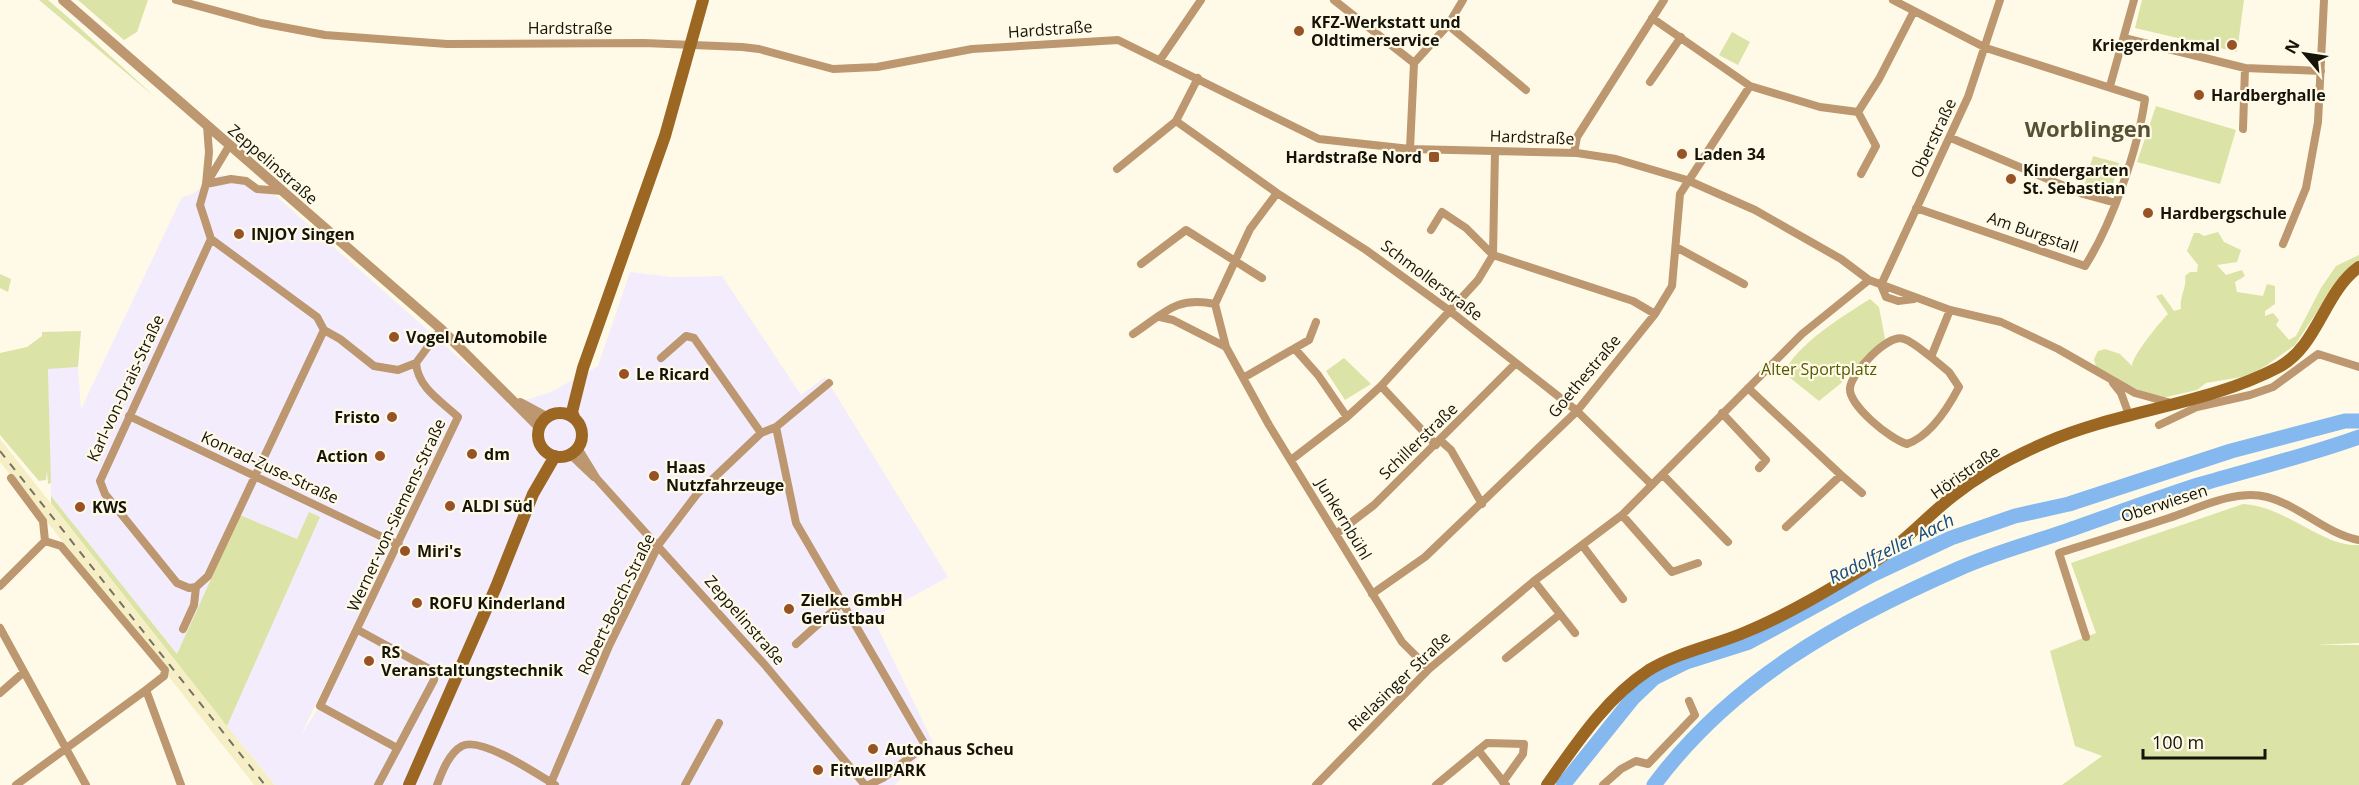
<svg xmlns="http://www.w3.org/2000/svg" width="2359" height="785" viewBox="0 0 2359 785" font-family="'Open Sans',sans-serif">
<rect width="100%" height="100%" fill="#fefae7"/>
<!-- commercial -->
<path fill="#f3ecfd" fill-rule="evenodd" d="M 220,175 L 245,180 L 276,196 L 508,401 L 506,406 L 551,392 L 598,366 L 630,272 L 672,277 L 722,276 L 801,395 L 825,377 L 948,577 L 873,618 L 933,742 L 895,785 L 275,785 L 227,726 L 319,517 L 297,539 L 240,515 L 177,654 L 51,496 L 48,368 L 78,367 L 81,409 L 182,197 L 192,194 ZM 458,416 L 320,706 L 301,735 L 452,419 Z"/>
<!-- built -->
<path fill="#f6efc6" d="M 0,439 L 227,726 L 275,785 L 254,785 L 0,462 Z"/>
<!-- green -->
<path fill="#dce3a6" d="M 39,0 L 48,0 L 69,18 L 155,97 Z
M 78,0 L 148,0 L 137,32 L 124,40 Z
M 2142,0 L 2244,0 L 2237,52 L 2135,28 Z
M 1732,32 L 1750,42 L 1738,65 L 1719,55 Z
M 2156,106 L 2236,130 L 2220,184 L 2137,162 Z
M 2093,156 L 2119,163 L 2109,198 L 2083,190 Z
M 2218,232 L 2224,242 L 2241,250 L 2237,262 L 2217,265 L 2226,275 L 2242,270 L 2245,276 L 2235,282 L 2237,292 L 2263,296 L 2267,284 L 2275,286 L 2275,304 L 2265,311 L 2265,316 L 2273,313 L 2279,320 L 2276,325 L 2289,340 L 2296,336 L 2321,288 L 2336,266 L 2359,255 L 2359,261 L 2328,295 L 2295,345 L 2264,367 L 2247,376 L 2206,383 L 2197,390 L 2162,398 L 2140,391 L 2096,367 L 2094,359 L 2098,351 L 2105,349 L 2120,354 L 2132,366 C 2132,356 2160,322 2168,314 L 2156,296 L 2162,294 L 2174,311 L 2181,309 C 2179,297 2187,288 2185,276 L 2190,272 L 2197,272 L 2198,265 L 2187,251 L 2194,233 L 2199,233 L 2204,236 Z
M 0,274 L 11,279 L 8,292 L 0,288 Z
M 1870,299 L 1879,307 L 1885,339 L 1840,384 L 1819,401 L 1784,373 C 1797,344 1843,316 1870,299 Z
M 81,331 L 78,367 L 48,369 L 51,483 L 48,484 L 47,471 L 46,480 L 39,481 L 0,435 L 0,353 L 27,347 L 42,336 L 42,332 Z
M 1344,358 L 1371,384 L 1345,400 L 1326,371 Z
M 51,496 L 177,654 L 240,515 L 297,539 L 309,512 L 320,517 L 227,726 L 51,503 Z
M 2243,504 C 2288,507 2322,547 2359,545 L 2359,643 L 2316,645 L 2359,645 L 2359,785 L 2062,785 L 2102,756 L 2075,746 L 2050,651 L 2096,633 L 2071,563 Z"/>
<g fill="none" stroke-linecap="round" stroke-linejoin="round">
<!-- river -->
<path stroke="#84b8ee" stroke-width="15" d="M 1563,785 L 1633,698 L 1654,678 L 1686,662 L 1749,642 L 1872,575 L 1951,538 L 2015,516 L 2069,504 L 2231,451 L 2345,421 L 2359,421
M 1654,785 C 1732,680 1841,620 1958,569 C 1993,553 2032,543 2069,530 C 2112,515 2155,499 2198,485 C 2252,469 2306,456 2359,437"/>
<!-- minor -->
<path stroke="#bc976f" stroke-width="8" d="M 176,0 L 261,23 L 325,35 L 447,44 L 644,43 L 742,47 L 759,49 L 833,69 L 877,67 L 972,49 L 1118,40 L 1319,139 L 1410,149 L 1577,153 L 1616,159 L 1687,180 L 1755,210 L 1841,259 L 1869,280 L 1950,310 L 2001,322 L 2058,349 L 2135,393 L 2171,403
M 1334,0 L 1414,63
M 1893,0 L 1986,48 L 2145,99 C 2138,149 2112,224 2085,266 L 1916,208
M 1652,18 L 1750,86 L 1820,107 L 1858,112 L 1879,79 L 1914,11
M 1448,25 L 1463,0
M 2124,38 L 2245,68 L 2321,71
M 1160,60 L 1201,0
M 1198,78 L 1176,121 L 1277,193 L 1366,250 L 1450,311 L 1577,411 L 1652,485
M 1650,82 L 1681,37
M 2110,86 L 2134,0
M 1858,112 L 1876,146 L 1861,174
M 207,126 L 209,152 L 206,184 L 200,205 L 211,239 L 317,317 L 324,330 L 340,339 L 374,366 L 398,370 L 416,363
M 2243,129 L 2245,68
M 1951,138 L 2083,194 L 2116,203
M 1410,149 L 1414,63 L 1448,25 L 1526,90
M 1574,153 L 1577,137 L 1664,0
M 1117,169 L 1176,121
M 208,181 L 229,146
M 206,184 L 231,179 L 246,181 L 257,189 L 282,191
M 1277,193 L 1250,229 L 1215,304 L 1226,347 L 1269,425 L 1402,642 L 1429,669
M 1431,230 L 1442,212 L 1466,228 L 1493,255 L 1633,301 L 1655,314
M 2283,244 L 2306,188 L 2318,122 L 2324,0
M 1676,247 L 1744,284
M 1141,264 L 1186,230 L 1262,278
M 1881,285 L 1968,97 L 2000,0
M 1881,285 L 1886,297 L 1898,301 L 1914,299
M 1160,317 L 1173,320 L 1226,347
M 1133,334 C 1165,313 1175,296 1215,304
M 1295,349 L 1318,375 L 1347,417
M 1931,357 C 1923,351 1913,342 1904,339 C 1888,333 1851,373 1850,388 C 1848,405 1891,440 1907,444 C 1930,436 1948,408 1959,387 L 1949,372 L 1931,357 L 1950,310
M 661,358 L 686,336 L 694,338 L 761,433
M 1243,378 L 1309,340 L 1316,322
M 2113,383 L 2121,393 L 2129,415
M 1381,386 L 1436,445
M 1748,388 L 1841,475 L 1786,527
M 1722,413 L 1766,460 L 1759,468
M 129,416 L 399,545
M 2159,425 L 2197,407 L 2250,395 L 2273,387 L 2318,354 L 2359,367
M 776,427 L 796,523 L 924,743 L 922,748 L 883,778 L 868,785
M 1441,441 L 1451,450 L 1482,504
M 578,448 L 597,479 L 765,665 L 865,785
M 567,456 L 574,458 L 594,477
M 1291,460 L 1347,417 L 1381,386 L 1478,280 L 1493,255 L 1495,151
M 1663,475 L 1728,542
M 1841,475 L 1862,493
M 11,478 L 43,521 L 45,541
M 1622,515 L 1672,572 L 1698,563
M 1336,534 L 1374,505 L 1516,363
M 1582,545 L 1623,599
M 1534,581 L 1575,633
M 0,586 L 45,541 L 61,546 L 165,670 L 164,676 L 146,690 L 16,785
M 196,587 L 189,588 L 177,583 L 105,494 L 100,481 L 211,239
M 1372,594 L 1425,557 L 1577,411 L 1655,314 L 1672,286 L 1680,194 L 1750,86
M 0,628 L 86,785
M 183,629 L 194,605 L 196,587 L 208,576 L 324,330
M 358,630 L 435,672 L 434,680 L 378,785
M 2086,637 L 2059,553 C 2096,541 2133,530 2169,518 C 2199,508 2235,489 2267,497 C 2301,506 2324,533 2359,540
M 796,644 L 844,601
M 1506,658 L 1559,615
M 146,690 L 181,785
M 0,693 L 24,672
M 397,748 L 320,706 L 458,417 C 441,401 418,388 416,363 L 441,329
M 1478,750 L 1506,785
M 437,785 C 442,772 449,753 462,746 C 481,736 537,774 555,785
M 550,785 L 609,646 L 659,544 L 697,494 L 761,433 L 776,427 L 829,383
M 685,785 L 719,723
M 1316,785 L 1429,669 L 1534,581 L 1622,515 L 1802,334 L 1869,280
M 1436,785 L 1487,743 L 1524,744 L 1523,754 L 1503,782
M 1603,785 L 1621,769 L 1636,761 L 1648,764 L 1695,715 L 1689,701"/>
<!-- tertiary -->
<path stroke="#bc976f" stroke-width="10" d="M 63,0 L 441,329 L 539,427
M 520,403 L 546,417"/>
<!-- secondary -->
<path stroke="#9b6723" stroke-width="12" d="M538 435a22 22 0 1 1 44 0a22 22 0 1 1-44 0Z
M 574,417 L 572,412 L 583,368 L 665,136 L 703,0
M 409,785 L 496,587 L 533,494 L 555,456
M 1547,785 C 1576,744 1606,698 1649,670 C 1677,653 1711,646 1741,634 C 1788,615 1834,587 1877,560 C 1905,542 1926,517 1953,496 C 1981,474 2014,456 2047,442 C 2121,410 2207,405 2279,367 C 2318,346 2324,292 2359,267"/>
<!-- rail -->
<path stroke="#757264" stroke-width="2" stroke-dasharray="8 8" stroke-linecap="butt" d="M 0,451 L 265,785"/>
</g>
<!-- markers -->
<g fill="#975225" stroke="#fefae7" stroke-width="2">
<circle cx="1299" cy="31" r="6"/>
<circle cx="2232" cy="45" r="6"/>
<circle cx="2199" cy="95" r="6"/>
<circle cx="1682" cy="154" r="6"/>
<rect x="1428" y="151" width="12" height="12" rx="3"/>
<circle cx="2011" cy="179" r="6"/>
<circle cx="2148" cy="213" r="6"/>
<circle cx="239" cy="234" r="6"/>
<circle cx="394" cy="337" r="6"/>
<circle cx="624" cy="374" r="6"/>
<circle cx="392" cy="417" r="6"/>
<circle cx="472" cy="454" r="6"/>
<circle cx="380" cy="456" r="6"/>
<circle cx="654" cy="476" r="6"/>
<circle cx="450" cy="506" r="6"/>
<circle cx="80" cy="507" r="6"/>
<circle cx="405" cy="551" r="6"/>
<circle cx="417" cy="603" r="6"/>
<circle cx="789" cy="609" r="6"/>
<circle cx="369" cy="661" r="6"/>
<circle cx="873" cy="749" r="6"/>
<circle cx="818" cy="770" r="6"/>
</g>
<g text-anchor="middle" dominant-baseline="central" stroke-width="4.5" stroke-linejoin="round" paint-order="stroke">
<!-- poi labels -->
<g font-size="16" font-weight="bold" fill="#161409" stroke="#fefae7" text-anchor="start">
<text x="1311" y="22">KFZ-Werkstatt und<tspan x="1311" dy="18">Oldtimerservice</tspan></text>
<text x="2220" y="45" text-anchor="end">Kriegerdenkmal</text>
<text x="2211" y="95">Hardberghalle</text>
<text x="1694" y="154">Laden 34</text>
<text x="1422" y="157" text-anchor="end">Hardstraße Nord</text>
<text x="2023" y="170">Kindergarten<tspan x="2023" dy="18">St. Sebastian</tspan></text>
<text x="2160" y="213">Hardbergschule</text>
<text x="251" y="234">INJOY Singen</text>
<text x="406" y="337">Vogel Automobile</text>
<text x="636" y="374">Le Ricard</text>
<text x="380" y="417" text-anchor="end">Fristo</text>
<text x="484" y="454">dm</text>
<text x="368" y="456" text-anchor="end">Action</text>
<text x="666" y="467">Haas<tspan x="666" dy="18">Nutzfahrzeuge</tspan></text>
<text x="462" y="506">ALDI Süd</text>
<text x="92" y="507">KWS</text>
<text x="417" y="551">Miri's</text>
<text x="801" y="600">Zielke GmbH<tspan x="801" dy="18">Gerüstbau</tspan></text>
<text x="429" y="603">ROFU Kinderland</text>
<text x="381" y="652">RS<tspan x="381" dy="18">Veranstaltungstechnik</tspan></text>
<text x="885" y="749">Autohaus Scheu</text>
<text x="830" y="770">FitwellPARK</text>
</g>
<!-- street labels -->
<g font-size="16" fill="#161409" stroke="#fefae7">
<text x="570" y="28">Hardstraße</text>
<text transform="translate(1050 29) rotate(-4)">Hardstraße</text>
<text transform="translate(1532 137) rotate(2)">Hardstraße</text>
<text transform="translate(1933 138) rotate(-65)">Oberstraße</text>
<text transform="translate(273 164) rotate(41)">Zeppelinstraße</text>
<text transform="translate(2033 232) rotate(19)">Am Burgstall</text>
<text transform="translate(1432 280) rotate(37)">Schmollerstraße</text>
<text transform="translate(1584 376) rotate(-50)">Goethestraße</text>
<text transform="translate(125 388) rotate(-65)">Karl-von-Drais-Straße</text>
<text transform="translate(1418 441) rotate(-44)">Schillerstraße</text>
<text transform="translate(270 467) rotate(25)">Konrad-Zuse-Straße</text>
<text transform="translate(1965 472) rotate(-35)">Höristraße</text>
<text transform="translate(2164 503) rotate(-18)">Oberwiesen</text>
<text transform="translate(396 515) rotate(-65)">Werner-von-Siemens-Straße</text>
<text transform="translate(1344 519) rotate(59)">Junkernbühl</text>
<text transform="translate(616 604) rotate(-64)">Robert-Bosch-Straße</text>
<text transform="translate(745 620) rotate(49)">Zeppelinstraße</text>
<text transform="translate(1399 681) rotate(-44)">Rielasinger Straße</text>
</g>
<!-- park labels -->
<g font-size="16" fill="#555a01" stroke="#fefae7">
<text x="1819" y="369">Alter Sportplatz</text>
</g>
<!-- water labels -->
<g font-size="18" font-style="italic" fill="#13497b" stroke="#fefae7">
<text transform="translate(1891 548) rotate(-26)">Radolfzeller Aach</text>
</g>
<!-- district labels -->
<g font-size="22" font-weight="bold" fill="#565135" stroke="#fefae7">
<text x="2088" y="128">Worblingen</text>
</g>
</g>
<!-- north arrow -->
<g transform="translate(2305 54) rotate(299)" stroke="#fefae7" stroke-width="4.5" paint-order="stroke">
<path d="M0-4.5L10 22L0 15L-10 22Z" fill="#161409"/>
<text y="-9" font-size="16" font-weight="bold" text-anchor="middle" fill="#161409">N</text>
</g>
<!-- scale -->
<path d="M2143 749v9h122v-9" fill="none" stroke="#161409" stroke-width="3"/>
<text x="2152" y="749" font-size="18" fill="#161409" stroke="#fefae7" stroke-width="4.5" paint-order="stroke">100 m</text>
</svg>
